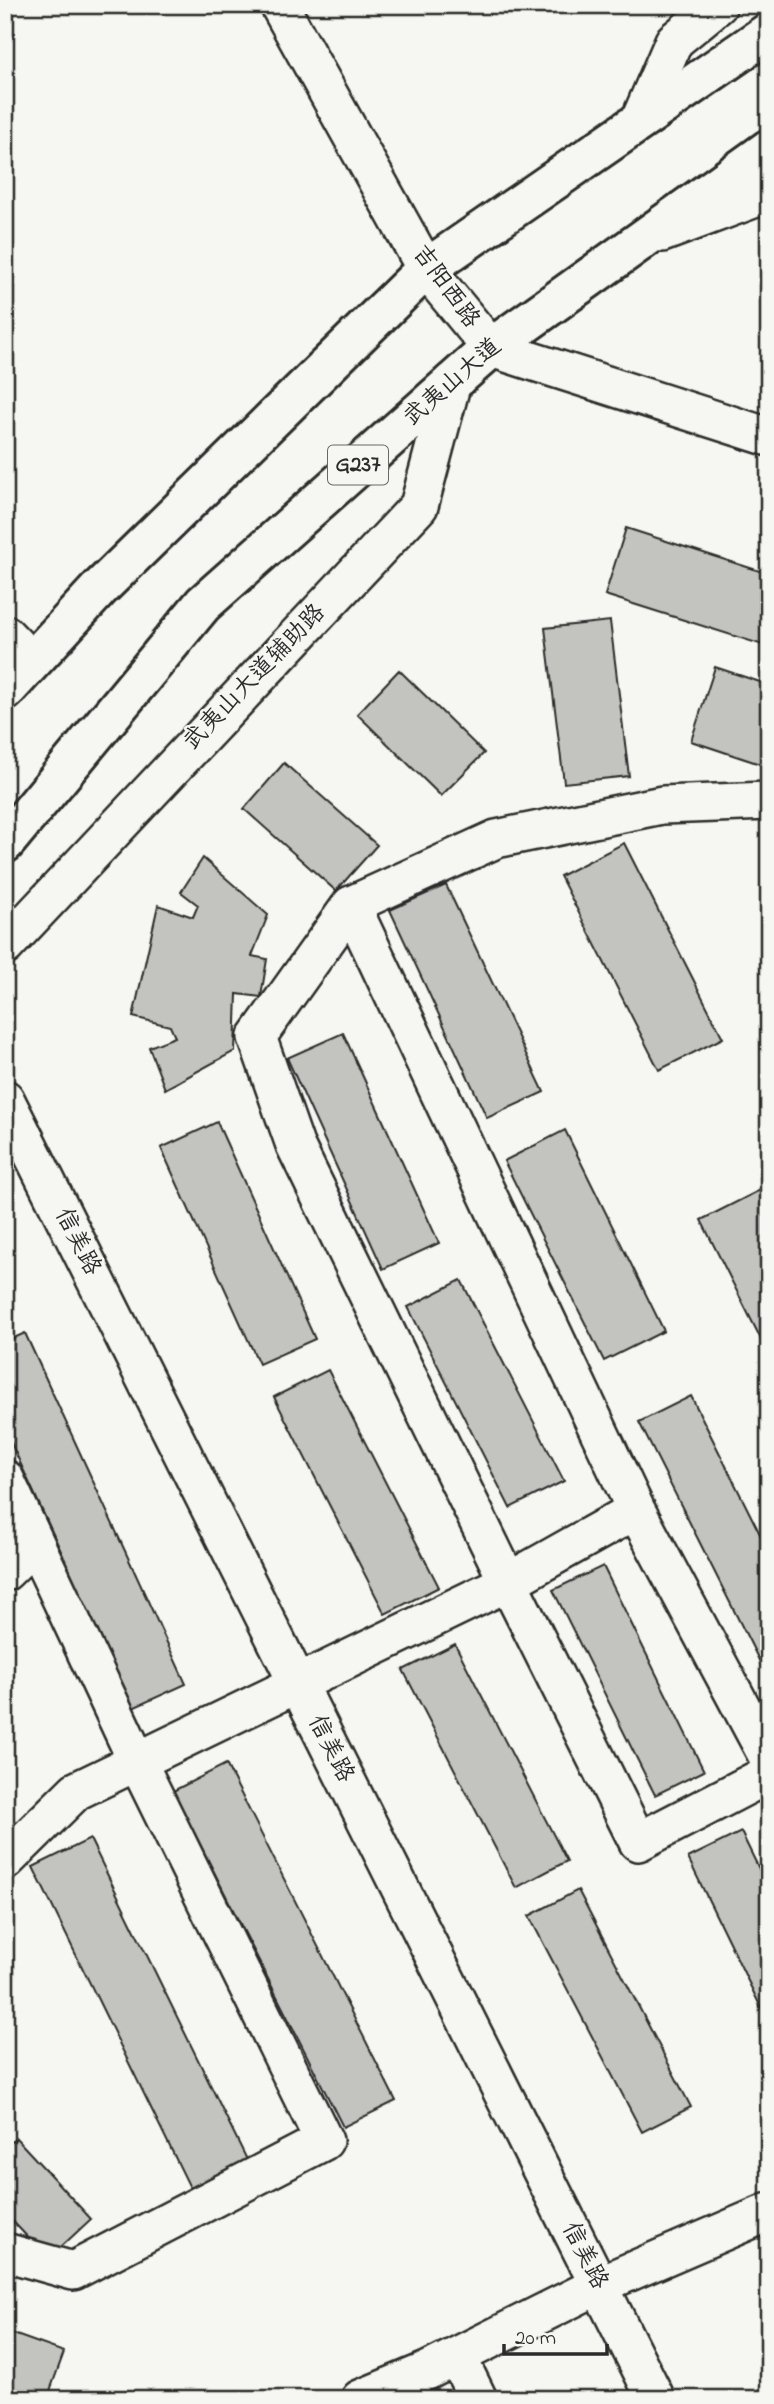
<svg xmlns="http://www.w3.org/2000/svg" width="774" height="2404" viewBox="0 0 774 2404" font-family="'Indie Flower','LXGW WenKai TC',sans-serif">
<rect width="100%" height="100%" fill="#f6f6f2"/>
<filter id="ink" filterUnits="userSpaceOnUse"><feTurbulence type="fractalNoise" baseFrequency=".0143" numOctaves="2"/><feDisplacementMap in="SourceGraphic" scale="14" xChannelSelector="R" yChannelSelector="G"/><feConvolveMatrix kernelMatrix="1 2 1 2 8 2 1 2 1" color-interpolation-filters="sRGB"/></filter>
<g filter="url(#ink)">
<!-- building -->
<path fill="#c3c3c0" stroke="#2b2b2b" stroke-width="2" d="M 626,528 L 769,574 L 769,647 L 605,595 Z
M 610,621 L 629,776 L 564,783 L 545,628 Z
M 715,667 L 769,685 L 769,767 L 691,741 Z
M 399,670 L 484,753 L 441,796 L 357,714 Z
M 284,763 L 377,845 L 336,891 L 244,809 Z
M 624,843 L 723,1038 L 659,1070 L 560,876 Z
M 203,858 L 268,915 L 252,956 L 267,959 L 261,997 L 237,994 L 235,1051 L 165,1089 L 149,1047 L 175,1037 L 170,1026 L 133,1017 L 158,905 L 193,917 L 198,905 L 181,892 Z
M 446,885 L 544,1092 L 487,1118 L 390,910 Z
M 343,1033 L 439,1243 L 383,1269 L 287,1058 Z
M 217,1122 L 315,1339 L 259,1364 L 161,1148 Z
M 565,1130 L 664,1331 L 604,1361 L 504,1161 Z
M 764,1188 L 769,1198 L 769,1355 L 701,1220 Z
M 461,1280 L 564,1481 L 510,1508 L 408,1307 Z
M 25,1333 L 186,1684 L 133,1708 L 5,1430 L 5,1342 Z
M 328,1370 L 439,1587 L 385,1614 L 274,1397 Z
M 691,1396 L 769,1552 L 769,1680 L 639,1422 Z
M 603,1566 L 704,1771 L 655,1795 L 553,1590 Z
M 455,1644 L 567,1861 L 516,1888 L 403,1670 Z
M 226,1764 L 396,2101 L 343,2127 L 173,1791 Z
M 741,1832 L 769,1889 L 769,2024 L 688,1858 Z
M 90,1839 L 252,2170 L 195,2198 L 33,1867 Z
M 578,1890 L 691,2107 L 642,2132 L 529,1916 Z
M 16,2138 L 91,2219 L 48,2259 L 5,2213 L 5,2148 Z
M 5,2331 L 64,2352 L 47,2399 L 20,2399 L 5,2394 Z"/>
<g fill="none" stroke-linecap="round" stroke-linejoin="round">
<defs>
<path id="minor" d="M 279,5 L 426,269 L 491,348 L 769,437
M 640,120 L 674,41 L 718,5
M 662,233 L 769,193
M 5,634 L 32,662
M 351,905 L 636,1510 L 769,1759
M 5,946 L 419,506 L 452,382
M 5,1099 L 656,2399
M 5,1479 L 137,1761 L 324,2141 L 73,2271 L 5,2252
M 636,1510 L 508,1582 L 295,1145 L 257,1037 L 351,905 L 496,839 L 662,805 L 769,801
M 5,1572 L 35,1543
M 5,1861 L 76,1791 L 508,1582 L 638,1842 L 769,1774
M 457,2356 L 478,2399
M 360,2399 L 427,2371 L 599,2285 L 769,2212"/>
<path id="highway" d="M 5,691 L 99,589 L 426,269 L 769,32
M 5,843 L 203,604 L 491,348 L 769,149"/>
</defs>
<!-- minor casing -->
<use href="#minor" stroke="#2b2b2b" stroke-width="42"/>
<!-- highway casing -->
<use href="#highway" stroke="#2b2b2b" stroke-width="44"/>
<!-- minor -->
<use href="#minor" stroke="#f6f6f2" stroke-width="37"/>
<!-- highway -->
<use href="#highway" stroke="#f6f6f2" stroke-width="38"/>
</g>
</g>
<g text-anchor="middle" dominant-baseline="central" stroke-width="5" stroke-linejoin="round" paint-order="stroke">
<!-- shield labels -->
<rect fill="#f6f6f2" stroke="#686867" stroke-width="2" x="328" y="445.5" width="60" height="39" rx="5"/>
<g font-size="23" font-weight="bold" fill="#2b2b2b">
<text x="358" y="465">G237</text>
</g>
<!-- street labels -->
<g font-size="24" fill="#2b2b2b" stroke="#f6f6f2">
<text transform="translate(445 287) rotate(54)">吉阳西路</text>
<text transform="translate(453 383) rotate(-41)">武夷山大道</text>
<text transform="translate(255 678) rotate(-46)">武夷山大道辅助路</text>
<text transform="translate(77 1242) rotate(63)">信美路</text>
<text transform="translate(330 1749) rotate(63)">信美路</text>
<text transform="translate(584 2256) rotate(63)">信美路</text>
</g>
</g>
<!-- margin -->
<rect width="774" height="2404" fill="none" stroke="#f6f6f2" stroke-width="28"/>
<rect x="14" y="14" width="746" height="2376" fill="none" stroke="#2b2b2b" stroke-width="2.5" filter="url(#ink)"/>
<!-- scale -->
<path d="M504 2344v10h103v-10" fill="none" stroke="#2b2b2b" stroke-width="3.5"/>
<text x="515" y="2344" font-size="21" fill="#2b2b2b" stroke="#f6f6f2" stroke-width="5" paint-order="stroke">20 m</text>
</svg>
